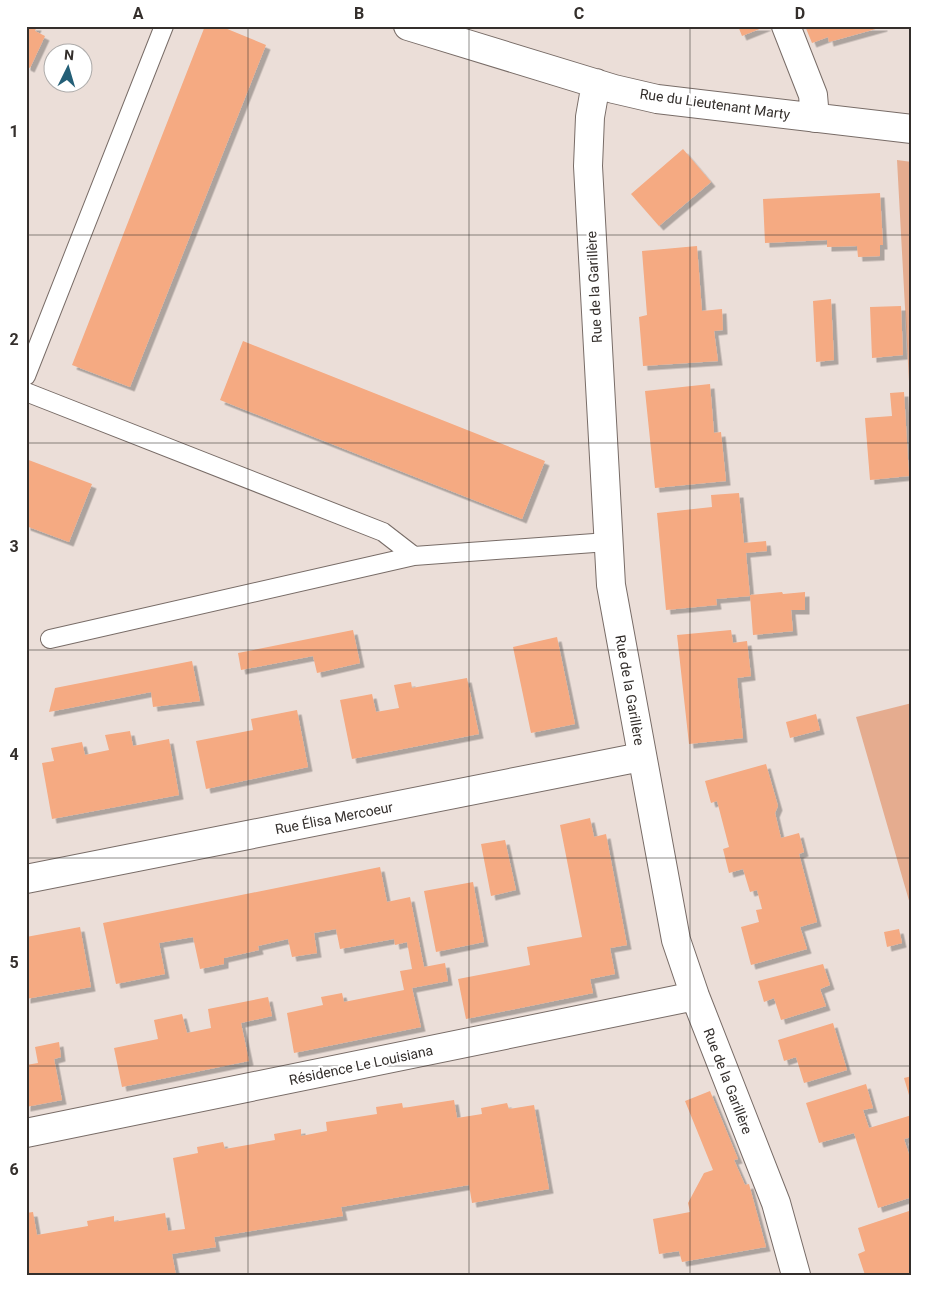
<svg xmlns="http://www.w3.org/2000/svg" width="938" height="1301" viewBox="0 0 938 1301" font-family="Roboto,sans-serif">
<defs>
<filter id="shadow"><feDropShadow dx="4.5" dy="4.5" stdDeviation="0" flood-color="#0004"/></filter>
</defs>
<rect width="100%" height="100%" fill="#ebded8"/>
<!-- green -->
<path fill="#e5ac8f" d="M 897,160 L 912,162 L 912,437 Z
M 912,703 L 912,911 L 856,717 Z"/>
<!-- building -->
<path fill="#f5aa82" filter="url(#shadow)" d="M 26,26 L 37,26 L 35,31 L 45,36 L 30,68 L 26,66 Z
M 205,26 L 220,26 L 266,45 L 130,387 L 72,365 Z
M 738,26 L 767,26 L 742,36 Z
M 805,26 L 883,26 L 883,27 L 829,42 L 828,37 L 812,43 Z
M 683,149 L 711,182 L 659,226 L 631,194 Z
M 880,193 L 883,245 L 880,245 L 880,256 L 858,257 L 857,246 L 827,247 L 827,240 L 765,243 L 763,199 Z
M 697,246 L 702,311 L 722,309 L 723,330 L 714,331 L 718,361 L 643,366 L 639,317 L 647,315 L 642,251 Z
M 831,299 L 834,360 L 816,362 L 813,301 Z
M 901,306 L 903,355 L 872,358 L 870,307 Z
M 243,341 L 545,461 L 522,519 L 220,400 Z
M 710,384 L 714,433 L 721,432 L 726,481 L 655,488 L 645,391 Z
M 904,392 L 909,476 L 870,480 L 865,418 L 892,416 L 890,393 Z
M 26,459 L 92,484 L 69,542 L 26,526 Z
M 739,493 L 744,543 L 766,541 L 767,551 L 746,553 L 750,596 L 716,599 L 717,605 L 666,610 L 657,513 L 712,507 L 711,495 Z
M 782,592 L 783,594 L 805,592 L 805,610 L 791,610 L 793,631 L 753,635 L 750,595 Z
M 353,630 L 360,663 L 317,673 L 313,656 L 241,670 L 238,653 Z
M 731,630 L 733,643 L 747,641 L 751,676 L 737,678 L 743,738 L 689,744 L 677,635 Z
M 557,637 L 575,724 L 531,733 L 513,647 Z
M 192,661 L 200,701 L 153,707 L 151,692 L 49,712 L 55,688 Z
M 467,678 L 479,734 L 352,759 L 340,700 L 372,694 L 376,712 L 399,708 L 394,685 L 411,682 L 412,688 Z
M 297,710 L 308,767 L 206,789 L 196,741 L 253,730 L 251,719 Z
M 816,714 L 820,730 L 790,738 L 786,722 Z
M 130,731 L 133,746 L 169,739 L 179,795 L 52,819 L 42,763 L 54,761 L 51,748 L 82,742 L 85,755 L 109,750 L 105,735 Z
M 766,764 L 778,806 L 775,813 L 781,838 L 799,833 L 804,852 L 799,854 L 817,922 L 800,927 L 807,949 L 751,965 L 741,927 L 759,922 L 756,910 L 762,909 L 757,890 L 750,892 L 743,869 L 729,873 L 723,849 L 729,847 L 717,801 L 711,803 L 705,781 Z
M 590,818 L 594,837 L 606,834 L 627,945 L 610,948 L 615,974 L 590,979 L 593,993 L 466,1019 L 458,979 L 530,965 L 527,947 L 582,937 L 560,825 Z
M 505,840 L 516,890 L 491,896 L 481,844 Z
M 380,867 L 387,902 L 410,897 L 424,967 L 445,963 L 448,981 L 412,988 L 421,1027 L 294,1053 L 287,1013 L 323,1005 L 321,997 L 342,993 L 344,1002 L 404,990 L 400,971 L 412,969 L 407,942 L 395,945 L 394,939 L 340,949 L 336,929 L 314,933 L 317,953 L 292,957 L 288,939 L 258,946 L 259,950 L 224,958 L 224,964 L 200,969 L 193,937 L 159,943 L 165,974 L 116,984 L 103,923 Z
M 473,882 L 484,942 L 436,952 L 424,891 Z
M 80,927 L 91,987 L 26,999 L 26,937 Z
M 899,929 L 902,943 L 887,947 L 884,932 Z
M 823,964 L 830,985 L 820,989 L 826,1006 L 781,1020 L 774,998 L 764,1002 L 758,981 Z
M 268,997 L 272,1016 L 241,1023 L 249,1061 L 122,1087 L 114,1048 L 158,1039 L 154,1020 L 182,1014 L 187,1033 L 211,1028 L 208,1009 Z
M 833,1023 L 847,1070 L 804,1083 L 796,1057 L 784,1061 L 778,1040 Z
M 59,1042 L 61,1057 L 54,1059 L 62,1100 L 26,1107 L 26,1065 L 38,1063 L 35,1047 Z
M 912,1076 L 912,1102 L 911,1102 L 904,1078 Z
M 866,1084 L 873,1108 L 863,1110 L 869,1128 L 912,1115 L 912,1137 L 904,1139 L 912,1164 L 912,1197 L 878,1208 L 854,1133 L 819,1143 L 806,1103 Z
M 710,1091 L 738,1159 L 734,1160 L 745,1185 L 749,1184 L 766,1247 L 682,1262 L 679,1251 L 659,1254 L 653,1219 L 690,1212 L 688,1203 L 704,1173 L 713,1170 L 685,1101 Z
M 454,1100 L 457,1118 L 482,1114 L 481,1108 L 507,1103 L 509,1109 L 534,1105 L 549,1189 L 472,1203 L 469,1185 L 341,1207 L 343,1216 L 214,1237 L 216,1247 L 172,1254 L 176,1275 L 26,1275 L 26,1213 L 33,1212 L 37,1235 L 88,1226 L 87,1221 L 114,1216 L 114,1222 L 165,1213 L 168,1231 L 185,1229 L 173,1158 L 198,1153 L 197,1147 L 223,1142 L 225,1149 L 275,1140 L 274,1134 L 301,1129 L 301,1136 L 327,1131 L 326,1122 L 377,1114 L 376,1107 L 402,1103 L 403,1108 Z
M 912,1210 L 912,1275 L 865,1275 L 858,1254 L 865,1251 L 858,1228 Z"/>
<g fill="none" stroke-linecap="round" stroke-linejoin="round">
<defs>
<path id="service" d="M 26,376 L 164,26
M 26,392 L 383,532 L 414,556
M 50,639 L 414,556 L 608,542"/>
<path id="minor" d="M 408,26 L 614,89 L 657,99 L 912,129
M 786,26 L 813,95 L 815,118
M 596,83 L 590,117 L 588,166 L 611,585 L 676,940 L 695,996 L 776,1203 L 796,1275
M 26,879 L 641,757
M 26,1133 L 695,996"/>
</defs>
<!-- service casing -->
<use href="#service" stroke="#786c67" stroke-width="20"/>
<!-- minor casing -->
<use href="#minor" stroke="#786c67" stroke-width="30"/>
<!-- service -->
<use href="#service" stroke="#fff" stroke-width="18"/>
<!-- minor -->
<use href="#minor" stroke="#fff" stroke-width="28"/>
</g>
<!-- grid -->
<path fill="none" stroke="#342f2c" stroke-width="1" stroke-opacity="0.55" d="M 248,26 L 248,1275M 469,26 L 469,1275M 690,26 L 690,1275M 26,235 L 912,235M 26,443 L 912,443M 26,650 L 912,650M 26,858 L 912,858M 26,1066 L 912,1066"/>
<g text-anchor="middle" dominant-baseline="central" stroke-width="4.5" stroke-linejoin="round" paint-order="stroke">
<!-- street labels -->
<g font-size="14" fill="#342f2c" stroke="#fff">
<text transform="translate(715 104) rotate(8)">Rue du Lieutenant Marty</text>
<text transform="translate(594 287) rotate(-93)">Rue de la Garillère</text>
<text transform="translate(630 690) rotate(80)">Rue de la Garillère</text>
<text transform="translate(334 818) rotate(-11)">Rue Élisa Mercoeur</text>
<text transform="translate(361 1065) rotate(-12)">Résidence Le Louisiana</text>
<text transform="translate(728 1081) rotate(69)">Rue de la Garillère</text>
</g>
</g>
<!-- border -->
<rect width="938" height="1301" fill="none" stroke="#ffffff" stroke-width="55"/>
<!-- north arrow -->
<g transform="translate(68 68) rotate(5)"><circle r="24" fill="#ffffff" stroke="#aeacab"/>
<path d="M0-4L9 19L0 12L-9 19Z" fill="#245f77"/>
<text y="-8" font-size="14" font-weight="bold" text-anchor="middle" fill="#342f2c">N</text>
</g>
<rect x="28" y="28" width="882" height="1246" fill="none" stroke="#342f2c" stroke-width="2"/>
<g font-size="16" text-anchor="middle" font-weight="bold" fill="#342f2c">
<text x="138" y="19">A</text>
<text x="359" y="19">B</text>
<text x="579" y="19">C</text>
<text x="800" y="19">D</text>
<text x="14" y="137">1</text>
<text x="14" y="345">2</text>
<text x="14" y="552">3</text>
<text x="14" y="760">4</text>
<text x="14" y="968">5</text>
<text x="14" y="1175">6</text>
</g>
</svg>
